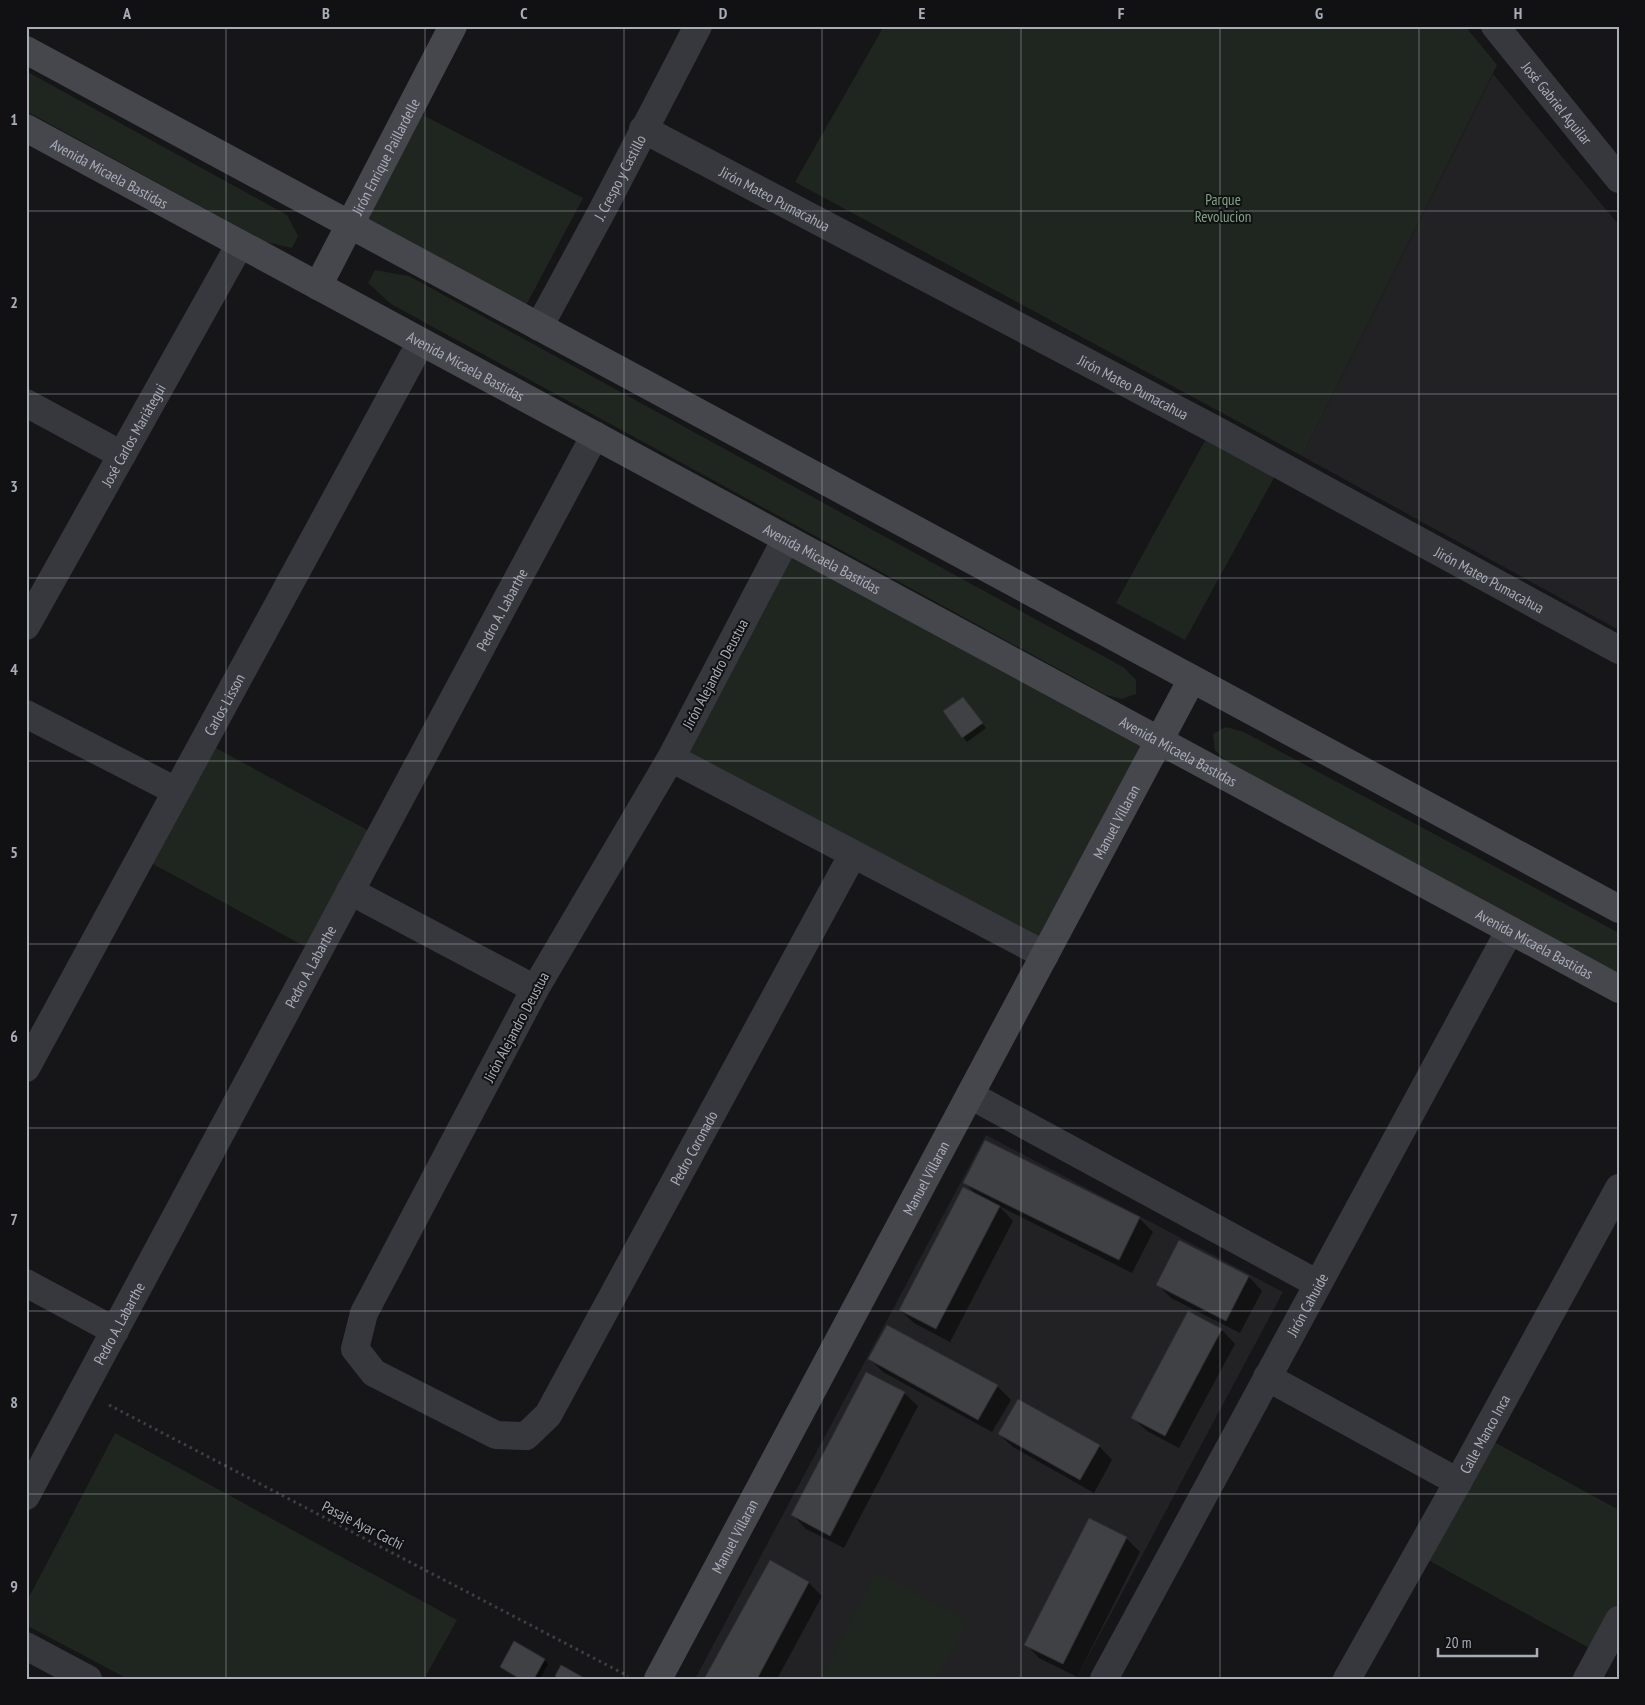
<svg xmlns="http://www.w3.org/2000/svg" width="1645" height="1705" viewBox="0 0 1645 1705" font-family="'PT Sans Narrow',sans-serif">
<rect width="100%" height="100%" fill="#161618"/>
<!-- built -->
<path fill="#222225" d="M 1493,74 L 1619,225 L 1619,625 L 1617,629 L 1302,456 Z
M 986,1135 L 1283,1292 L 1076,1679 L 695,1679 Z"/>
<!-- green -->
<path fill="#1e261f" d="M 884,26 L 1465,26 L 1497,65 L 1302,456 L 795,182 Z
M 26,71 L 287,215 L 298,236 L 292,248 L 266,242 L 26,111 Z
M 421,114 L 583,198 L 523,311 L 361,227 Z
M 375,270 L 409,276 L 1123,667 L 1136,680 L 1136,694 L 1122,699 L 1106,695 L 391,304 L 368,283 Z
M 1212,428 L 1281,465 L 1185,640 L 1116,603 Z
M 786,539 L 1159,740 L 1045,955 L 671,758 Z
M 1226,727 L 1244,732 L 1619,933 L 1619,974 L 1227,762 L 1215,750 L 1213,734 Z
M 203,741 L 380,837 L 317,953 L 140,857 Z
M 115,1433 L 457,1620 L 424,1679 L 128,1679 L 26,1625 L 26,1603 Z
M 1483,1436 L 1619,1510 L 1619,1620 L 1600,1654 L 1417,1554 Z
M 876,1572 L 968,1620 L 937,1679 L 820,1679 Z"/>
<!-- shadow -->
<path fill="#0007" d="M 963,698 L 986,728 L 967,742 L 963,737 Z
M 986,1142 L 1139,1218 L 1153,1232 L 1132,1273 L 999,1206 L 1013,1221 L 950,1342 L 914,1323 L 900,1310 L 978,1196 L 965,1183 Z
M 1179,1242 L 1249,1277 L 1262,1291 L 1240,1333 L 1171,1298 L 1157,1284 Z
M 1189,1313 L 1222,1330 L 1235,1344 L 1179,1448 L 1147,1431 L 1133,1418 Z
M 870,1359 L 997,1386 L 1011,1400 L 992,1432 L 883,1372 Z
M 904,1393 L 918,1406 L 844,1548 L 806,1529 L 793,1515 Z
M 999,1434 L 1099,1446 L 1112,1460 L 1094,1493 L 1013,1447 Z
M 1089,1520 L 1126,1538 L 1140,1552 L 1077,1677 L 1039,1658 L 1026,1644 Z
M 809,1583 L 822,1596 L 777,1679 L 706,1679 Z
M 544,1660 L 548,1664 L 540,1679 L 519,1679 L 501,1667 Z"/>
<!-- building -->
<path fill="#404145" stroke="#303034" d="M 963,697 L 983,723 L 962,738 L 943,711 Z
M 985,1140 L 1140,1217 L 1119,1260 L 963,1183 Z
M 963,1187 L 1000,1206 L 936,1329 L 899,1310 Z
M 1179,1240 L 1249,1276 L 1226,1321 L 1156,1285 Z
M 1188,1311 L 1222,1329 L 1165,1436 L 1131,1418 Z
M 887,1325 L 998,1385 L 978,1420 L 868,1359 Z
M 866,1372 L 905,1392 L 830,1536 L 791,1515 Z
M 1018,1399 L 1100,1445 L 1080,1480 L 998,1434 Z
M 1089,1518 L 1127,1537 L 1063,1664 L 1024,1645 Z
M 770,1560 L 809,1582 L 757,1679 L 704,1679 Z
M 514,1641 L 545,1659 L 534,1679 L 520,1679 L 500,1667 Z
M 561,1665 L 586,1679 L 560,1679 L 555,1676 Z"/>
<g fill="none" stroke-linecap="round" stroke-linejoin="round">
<!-- path -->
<path stroke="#3d3f44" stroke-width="3" stroke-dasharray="2.5 4" stroke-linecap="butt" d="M 109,1405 L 628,1676"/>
<!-- street -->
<g stroke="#37383d" stroke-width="28">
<path id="s1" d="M 1495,26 L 1619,179"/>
<path id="s2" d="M 643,129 L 1212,428 L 1619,650"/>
<path id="s3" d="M 539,327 L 603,209 L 698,26"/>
<path d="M 26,403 L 122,455"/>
<path id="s4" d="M 786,539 L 671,758 L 535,989 L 364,1313 L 355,1349 L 374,1373 L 496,1435 L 526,1436 L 548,1415 L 853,854"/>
<path id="s5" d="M 26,626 L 240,244"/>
<path d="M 26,714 L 176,791"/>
<path d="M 671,758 L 1045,955"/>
<path d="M 350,891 L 535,989"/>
<path id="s6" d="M 26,1068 L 421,342"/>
<path d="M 970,1095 L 1318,1284"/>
<path d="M 26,1283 L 115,1331"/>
<path d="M 1267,1377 L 1458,1482"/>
<path id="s7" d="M 26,1496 L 595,435"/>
<path d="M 26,1646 L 88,1679"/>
<path id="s8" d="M 1104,1679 L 1510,930"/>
<path id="s9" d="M 1347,1679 L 1458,1482 L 1619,1188"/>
<path d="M 1587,1679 L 1619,1620"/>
</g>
<!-- secondary -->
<g stroke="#45474d" stroke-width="28">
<path d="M 26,50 L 1619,909"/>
<path id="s10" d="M 26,128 L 1619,989"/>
<path id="s11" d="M 318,286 L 453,26"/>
<path id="s12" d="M 658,1679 L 1192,679"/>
</g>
</g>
<!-- grid -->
<path fill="none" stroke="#a8adb8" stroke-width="1" stroke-opacity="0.55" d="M 226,26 L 226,1679M 425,26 L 425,1679M 624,26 L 624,1679M 822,26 L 822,1679M 1021,26 L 1021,1679M 1220,26 L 1220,1679M 1419,26 L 1419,1679M 26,211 L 1619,211M 26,394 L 1619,394M 26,578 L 1619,578M 26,761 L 1619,761M 26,944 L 1619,944M 26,1128 L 1619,1128M 26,1311 L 1619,1311M 26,1494 L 1619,1494"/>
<g text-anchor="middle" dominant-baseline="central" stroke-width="4" stroke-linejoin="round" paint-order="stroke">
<!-- street labels -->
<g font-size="15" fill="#a8adb8" stroke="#111113">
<text stroke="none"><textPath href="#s1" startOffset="99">José Gabriel Aguilar</textPath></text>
<text stroke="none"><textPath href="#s11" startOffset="146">Jirón Enrique Paillardelle</textPath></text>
<text stroke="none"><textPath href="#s10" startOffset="95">Avenida Micaela Bastidas</textPath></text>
<text stroke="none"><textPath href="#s3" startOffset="170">J. Crespo y Castillo</textPath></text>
<text stroke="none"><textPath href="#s2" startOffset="149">Jirón Mateo Pumacahua</textPath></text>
<text stroke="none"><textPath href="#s10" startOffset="500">Avenida Micaela Bastidas</textPath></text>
<text stroke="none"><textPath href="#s2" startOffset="554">Jirón Mateo Pumacahua</textPath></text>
<text stroke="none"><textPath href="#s5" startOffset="219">José Carlos Mariátegui</textPath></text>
<text stroke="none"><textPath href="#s10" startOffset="905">Avenida Micaela Bastidas</textPath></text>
<text stroke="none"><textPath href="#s2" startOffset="959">Jirón Mateo Pumacahua</textPath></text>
<text stroke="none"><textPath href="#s7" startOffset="1006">Pedro A. Labarthe</textPath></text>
<text transform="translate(715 674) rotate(-62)">Jirón Alejandro Deustua</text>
<text stroke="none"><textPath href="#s6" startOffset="414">Carlos Lisson</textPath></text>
<text stroke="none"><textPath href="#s10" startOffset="1310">Avenida Micaela Bastidas</textPath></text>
<text stroke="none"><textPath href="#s12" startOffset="972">Manuel Villaran</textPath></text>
<text stroke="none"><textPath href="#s10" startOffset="1715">Avenida Micaela Bastidas</textPath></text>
<text stroke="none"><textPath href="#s7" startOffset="601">Pedro A. Labarthe</textPath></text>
<text transform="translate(516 1027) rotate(-62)">Jirón Alejandro Deustua</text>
<text stroke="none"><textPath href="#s4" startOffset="1451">Pedro Coronado</textPath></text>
<text stroke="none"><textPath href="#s12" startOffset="568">Manuel Villaran</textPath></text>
<text stroke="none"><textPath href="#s8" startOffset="426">Jirón Cahuide</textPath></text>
<text stroke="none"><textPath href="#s7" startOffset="196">Pedro A. Labarthe</textPath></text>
<text stroke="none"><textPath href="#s9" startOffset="281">Calle Manco Inca</textPath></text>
<text transform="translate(363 1525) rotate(27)">Pasaje Ayar Cachi</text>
<text stroke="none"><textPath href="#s12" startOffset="162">Manuel Villaran</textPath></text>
</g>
<!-- park labels -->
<g font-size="15" fill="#7fa381" stroke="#111113">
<text x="1223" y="199">Parque<tspan x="1223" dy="17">Revolucion</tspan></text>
</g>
</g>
<!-- border -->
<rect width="1645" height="1705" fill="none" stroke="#111113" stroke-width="55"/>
<!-- scale -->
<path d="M1438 1648v8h99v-8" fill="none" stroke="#a8adb8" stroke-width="2.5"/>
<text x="1445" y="1648" font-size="15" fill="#a8adb8" stroke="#111113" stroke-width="4" paint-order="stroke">20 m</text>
<rect x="28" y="28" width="1590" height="1650" fill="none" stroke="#a8adb8" stroke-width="2"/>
<g font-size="16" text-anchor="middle" font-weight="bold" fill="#a8adb8">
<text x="127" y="19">A</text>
<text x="326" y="19">B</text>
<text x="524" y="19">C</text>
<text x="723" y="19">D</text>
<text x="922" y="19">E</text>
<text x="1121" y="19">F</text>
<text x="1319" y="19">G</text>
<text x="1518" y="19">H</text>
<text x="14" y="125">1</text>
<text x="14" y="308">2</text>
<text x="14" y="492">3</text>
<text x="14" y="675">4</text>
<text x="14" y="858">5</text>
<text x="14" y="1042">6</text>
<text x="14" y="1225">7</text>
<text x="14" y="1408">8</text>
<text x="14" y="1592">9</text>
</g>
</svg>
